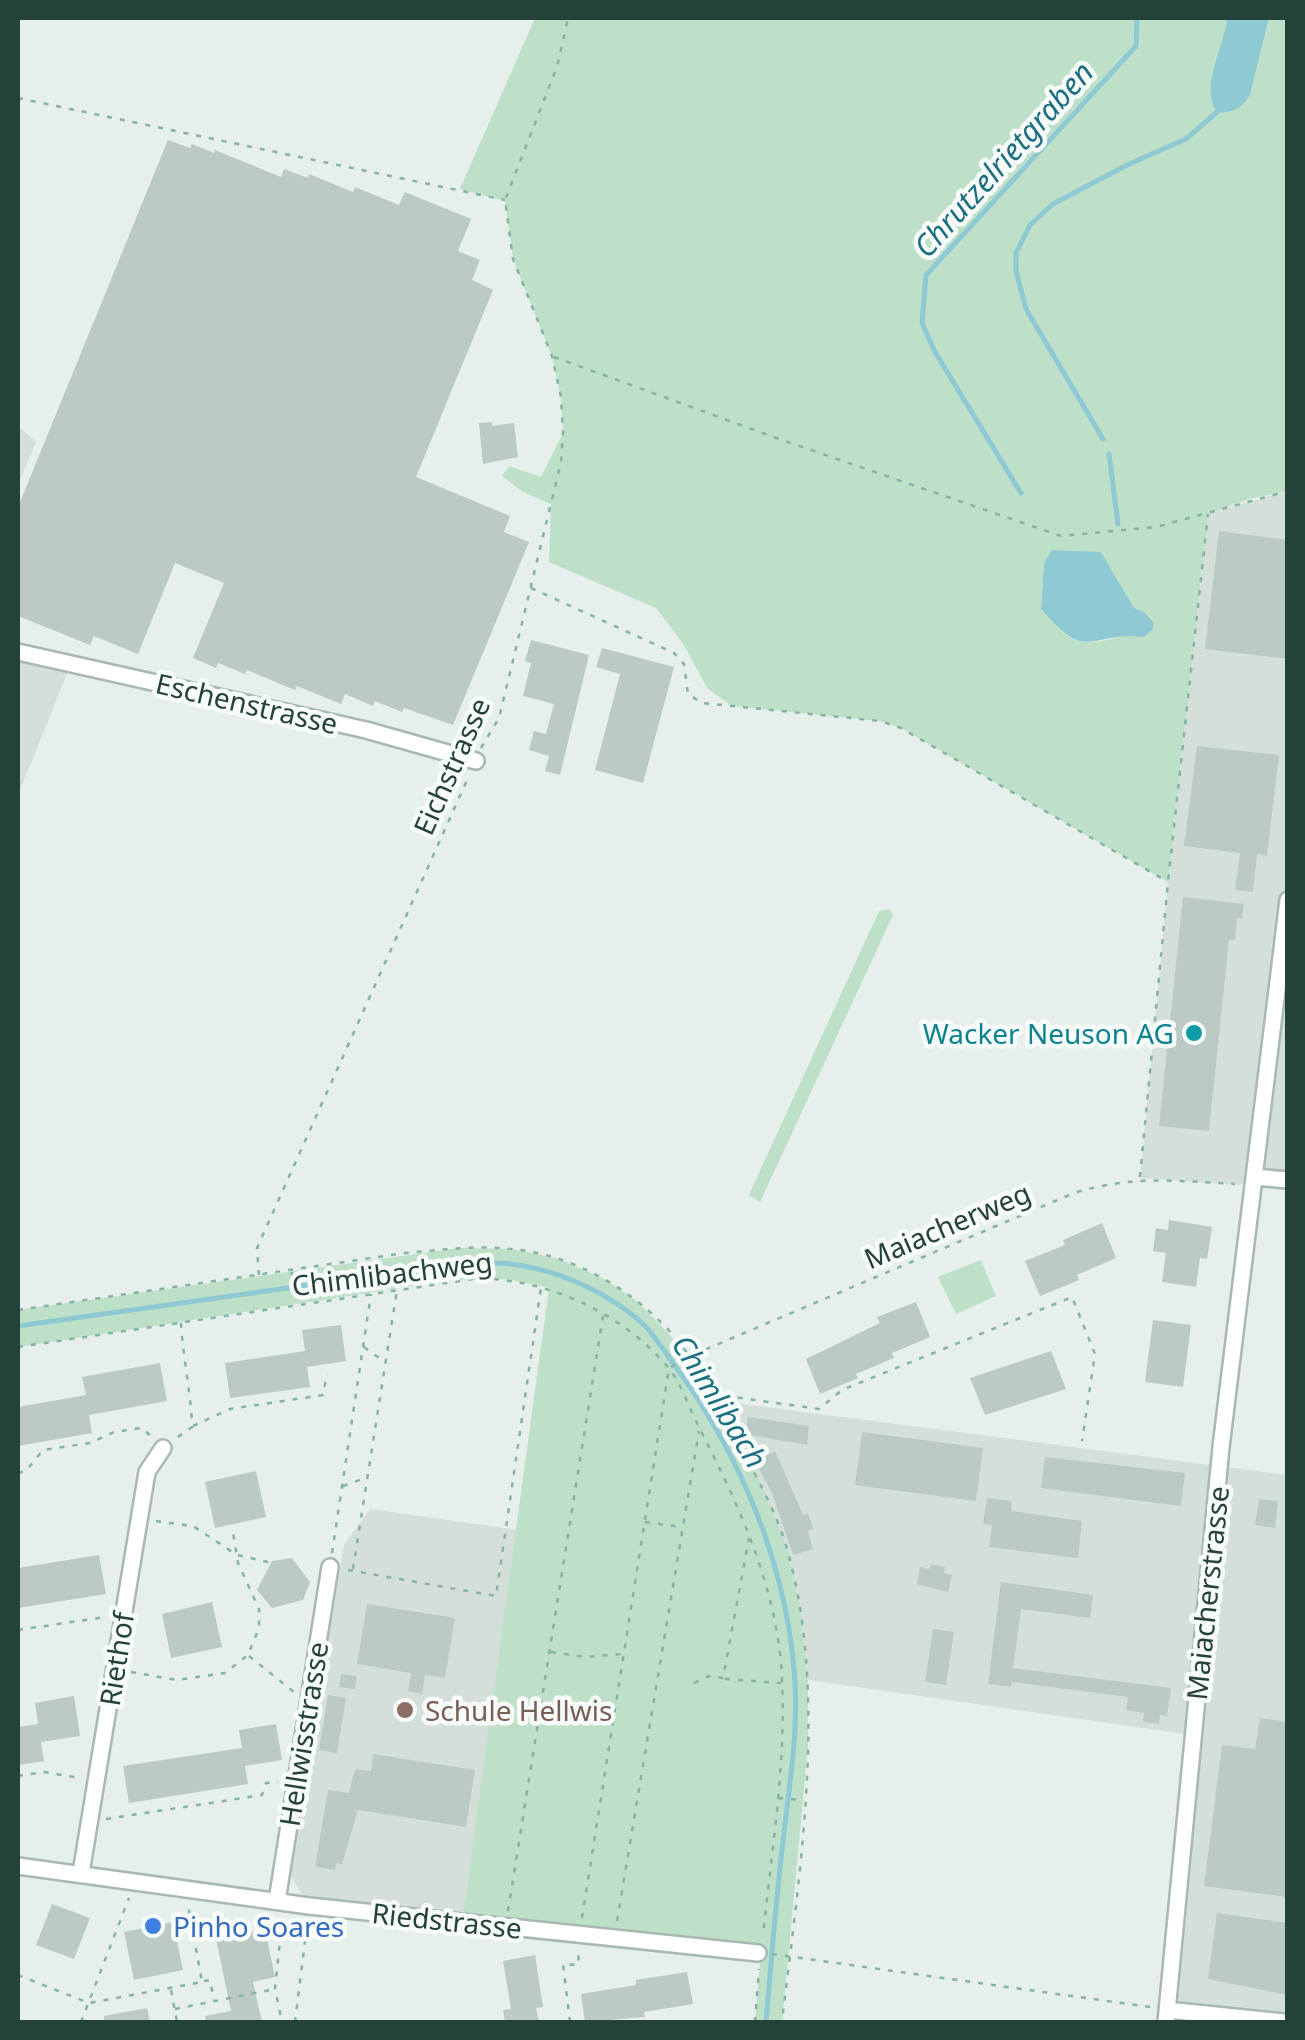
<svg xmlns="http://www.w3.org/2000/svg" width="1305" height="2040" viewBox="0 0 1305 2040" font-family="'Noto Sans',sans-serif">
<rect width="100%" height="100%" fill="#e6efeb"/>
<!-- built -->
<path fill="#d4dfda" d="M 18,426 L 36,442 L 18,484 Z
M 1287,491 L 1287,1180 L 1254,1177 L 1240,1185 L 1140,1178 L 1168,882 L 1208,514 Z
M 18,652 L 71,664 L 18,795 Z
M 713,1400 L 1287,1475 L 1287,2022 L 1166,2022 L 1192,1735 L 808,1680 L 801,1614 L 789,1555 Z
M 370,1509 L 518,1530 L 462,1923 L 309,1906 L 290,1874 L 344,1545 Z"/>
<!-- green -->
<path fill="#bfe0c8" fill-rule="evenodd" d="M 535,18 L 1227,18 L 1226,29 L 1250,95 L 1269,18 L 1287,18 L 1287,491 L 1250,499 L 1208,514 L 1168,882 L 901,728 L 880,721 L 732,706 L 707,688 L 684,645 L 656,608 L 549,562 L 551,504 L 523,492 L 502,476 L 509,466 L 541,477 L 563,433 L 561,398 L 552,356 L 513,259 L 505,201 L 460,189 ZM 1101,552 L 1134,608 L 1127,635 C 1081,647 1072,647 1041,609 L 1044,564 Z
M 889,909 L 893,915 L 760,1202 L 749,1195 L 879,911 Z
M 459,1248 L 512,1249 L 559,1259 L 602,1278 L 637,1301 L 690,1356 L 763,1488 L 789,1555 L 801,1614 L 808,1680 L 808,1747 L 782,2022 L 755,2022 L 761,1954 L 462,1923 L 549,1288 L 507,1279 L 452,1280 L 18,1347 L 18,1310 Z
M 981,1260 L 996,1296 L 956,1314 L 938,1277 Z"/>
<!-- water -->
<path fill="#8ec9d4" d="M 1227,18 L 1269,18 L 1250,95 C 1242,108 1232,114 1217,112 C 1199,87 1225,46 1227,18 Z
M 1052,550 L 1101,552 L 1134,608 L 1144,612 L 1154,623 L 1152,630 L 1144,637 C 1089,631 1088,665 1041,609 L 1044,563 Z"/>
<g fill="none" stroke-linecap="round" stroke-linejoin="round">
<!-- stream -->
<path stroke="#8ec9d4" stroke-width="5" d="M 1103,439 L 1026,309 L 1016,271 L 1016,253 L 1030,225 L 1053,204 L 1127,165 L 1186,139 L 1217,112
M 1109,454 L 1118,524
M 1021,493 L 935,352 L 922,323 L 926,275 L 1136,46 L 1137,18
M 18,1326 L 437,1267 C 455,1265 472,1263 490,1263 C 541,1262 605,1289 643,1324 C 655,1335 665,1353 675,1366 C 742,1457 788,1568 795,1682 C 798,1735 789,1788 783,1841 C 776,1901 771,1962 766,2022"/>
</g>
<!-- building -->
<path fill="#bbcac4" d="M 168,140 L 190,148 L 192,144 L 214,153 L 215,150 L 281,177 L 284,169 L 308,178 L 309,174 L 353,192 L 355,187 L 399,205 L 405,192 L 471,219 L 458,251 L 480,260 L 472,280 L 493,290 L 416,477 L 510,516 L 504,532 L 529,542 L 453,725 L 404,708 L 402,712 L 375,701 L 373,706 L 345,694 L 341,704 L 297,686 L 295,690 L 247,670 L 245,674 L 218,663 L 216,668 L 193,658 L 224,583 L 175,563 L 138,654 L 94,636 L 90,645 L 18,616 L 18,507 Z
M 492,422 L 492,426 L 514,423 L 518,457 L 483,464 L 479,423 Z
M 1219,531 L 1288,540 L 1288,659 L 1205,649 Z
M 531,640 L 589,655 L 560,775 L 545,771 L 549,756 L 529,750 L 534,731 L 546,734 L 554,704 L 523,696 L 531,663 L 525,661 Z
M 602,648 L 674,667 L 643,783 L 595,770 L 620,674 L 596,667 Z
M 1197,746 L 1279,755 L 1267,856 L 1257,854 L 1253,892 L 1235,890 L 1240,853 L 1184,846 Z
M 1183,897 L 1244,904 L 1242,919 L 1237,918 L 1235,940 L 1229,940 L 1209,1131 L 1159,1126 Z
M 1169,1220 L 1212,1227 L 1207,1259 L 1200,1258 L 1196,1287 L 1162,1282 L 1166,1253 L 1153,1251 L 1156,1228 L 1168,1230 Z
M 1102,1223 L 1116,1258 L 1077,1275 L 1079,1280 L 1040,1296 L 1025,1261 L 1065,1245 L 1063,1240 Z
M 916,1302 L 930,1337 L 892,1353 L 894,1358 L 856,1374 L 858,1378 L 820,1394 L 806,1359 L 880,1323 L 877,1317 Z
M 1153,1320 L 1191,1325 L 1183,1387 L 1145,1382 Z
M 341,1325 L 346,1361 L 307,1367 L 310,1387 L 230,1398 L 225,1363 L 305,1351 L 302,1330 Z
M 1051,1351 L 1066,1389 L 985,1415 L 970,1378 Z
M 160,1363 L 167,1401 L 89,1415 L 92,1433 L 18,1446 L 18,1407 L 86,1395 L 82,1377 Z
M 748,1417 L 809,1426 L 807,1445 L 745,1434 Z
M 862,1432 L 983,1448 L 976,1501 L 855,1485 Z
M 775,1451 L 803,1515 L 808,1513 L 813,1529 L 808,1531 L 813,1549 L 793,1555 L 772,1493 L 755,1461 Z
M 1045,1457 L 1185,1473 L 1181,1506 L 1041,1488 Z
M 256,1471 L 266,1517 L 215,1528 L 205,1482 Z
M 987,1498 L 1012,1501 L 1011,1511 L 1082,1521 L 1078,1558 L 989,1547 L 992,1525 L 983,1524 Z
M 1259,1499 L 1278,1501 L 1275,1528 L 1255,1525 Z
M 99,1555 L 106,1594 L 18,1608 L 18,1568 Z
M 292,1558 L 310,1582 L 303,1600 L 272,1608 L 257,1590 L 272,1561 Z
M 931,1564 L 945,1567 L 944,1573 L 952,1575 L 948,1592 L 917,1584 L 920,1567 L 929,1569 Z
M 1001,1582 L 1093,1595 L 1090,1618 L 1021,1609 L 1013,1668 L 1171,1688 L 1167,1716 L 1160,1715 L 1159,1724 L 1143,1722 L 1144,1713 L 1126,1710 L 1128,1697 L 1012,1682 L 1011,1687 L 988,1684 Z
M 212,1602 L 222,1647 L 171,1658 L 162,1614 Z
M 367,1604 L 455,1618 L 445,1678 L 425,1675 L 422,1694 L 408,1691 L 411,1673 L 357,1664 Z
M 933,1629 L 954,1632 L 946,1685 L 925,1682 Z
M 341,1674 L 357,1676 L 355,1689 L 339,1687 Z
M 328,1695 L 346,1698 L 337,1753 L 319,1750 Z
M 74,1696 L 80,1736 L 41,1742 L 44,1761 L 18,1765 L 18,1727 L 38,1724 L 35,1703 Z
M 1260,1718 L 1288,1722 L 1288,1897 L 1204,1886 L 1222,1745 L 1255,1749 Z
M 276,1724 L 282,1760 L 245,1766 L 248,1784 L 129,1803 L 123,1766 L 242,1748 L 239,1730 Z
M 373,1754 L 475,1770 L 466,1827 L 358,1810 L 342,1864 L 336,1863 L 335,1870 L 315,1867 L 328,1790 L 349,1793 L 355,1769 L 371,1771 Z
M 52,1904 L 90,1918 L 74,1959 L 36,1945 Z
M 1217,1913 L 1288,1923 L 1288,1995 L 1208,1979 Z
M 173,1922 L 183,1970 L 134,1980 L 124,1932 Z
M 265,1929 L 275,1977 L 253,1982 L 262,2022 L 206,2022 L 205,2016 L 231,2011 L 216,1939 Z
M 535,1955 L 543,2007 L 536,2008 L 539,2022 L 505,2022 L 503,2010 L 511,2009 L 503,1961 Z
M 687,1972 L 693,2004 L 644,2012 L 645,2017 L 585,2022 L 581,1994 L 636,1985 L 636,1980 Z
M 147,2008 L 150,2022 L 104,2022 L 104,2016 Z"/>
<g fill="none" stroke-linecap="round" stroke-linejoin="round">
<defs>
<path id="minor" d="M 18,652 L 366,730 L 476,761
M 1254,1177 L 1288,1180
M 18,1866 L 309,1906 L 758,1953
M 81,1873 L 147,1472 L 163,1448
M 277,1901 L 330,1567
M 1167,2010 L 1283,2022
M 1166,2022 L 1221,1447 L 1288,900"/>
</defs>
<!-- minor casing -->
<use href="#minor" stroke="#a8b8b2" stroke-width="20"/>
<!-- path -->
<path stroke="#86b3a5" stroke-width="2.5" stroke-dasharray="5 8" stroke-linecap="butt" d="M 18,98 L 505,200
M 554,357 L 782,440 L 1061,536 L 1156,527 L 1288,491
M 531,588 L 674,653 L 684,664 L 688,694 L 702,703 L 880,721 L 901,728 L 1168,882
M 481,748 L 499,718 L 561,462 L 563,433 L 561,397 L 552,356 L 513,259 L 505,200 L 557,67 L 568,18
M 1140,1177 L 1168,882 L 1208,514
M 291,1272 L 307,1300
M 259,1275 L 257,1248 L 468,778
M 18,1310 L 405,1253 C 440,1250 476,1245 511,1249 C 580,1255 648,1298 688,1354 C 700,1370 707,1390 717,1407 C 744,1455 775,1503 789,1556 C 828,1701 799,1875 782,2022
M 18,1347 L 480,1278 C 551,1281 620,1312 667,1366 C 681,1382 689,1408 699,1427 C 737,1502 773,1578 781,1663 C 788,1753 772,1846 763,1936
M 364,1347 L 386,1363
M 712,1394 L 819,1409 L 842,1390 L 1072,1297 L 1095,1354 L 1082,1441
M 193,1426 L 230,1409 L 323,1395 L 327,1374
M 178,1437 L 192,1427 C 191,1392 183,1359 181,1323
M 18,1473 L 26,1471 L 43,1450 L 90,1443 L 114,1432 L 142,1428 L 153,1438
M 343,1486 L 368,1477
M 156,1521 L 193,1526 L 237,1555 L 268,1562
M 645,1522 L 681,1527
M 332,1553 L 371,1294
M 353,1569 L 397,1290
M 348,1570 L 496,1596 L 541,1288
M 18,1630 L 105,1617
M 551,1652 L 586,1657 L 622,1654
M 249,1656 L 294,1692
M 131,1672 L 177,1680 L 225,1673 L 248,1655 L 259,1628 L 259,1609 L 238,1563 L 233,1532
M 725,1679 L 781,1683
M 694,1683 L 709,1676 L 723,1678 L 749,1538
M 18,1776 L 44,1772 L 80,1778
M 778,1798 L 804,1800
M 106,1819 L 262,1795 L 266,1783 L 278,1782
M 508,1911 L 603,1316
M 582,1918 L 669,1368 L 690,1356 L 1074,1193 C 1133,1175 1175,1181 1235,1184
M 276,1920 L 280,1941 L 275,1989 L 282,2022
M 617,1921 L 699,1431
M 772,1954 L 1150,2007
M 18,1975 L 89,2003 L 202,1982 L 188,1905
M 204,1981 L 210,1980 L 214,2000
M 171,1990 L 177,2022
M 175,2009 L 275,1989
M 81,2022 L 129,1898
M 295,2022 L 307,1925
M 570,2022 L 563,1964 L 578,1965 L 579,1951
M 755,2022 L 759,1969"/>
<!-- minor -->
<use href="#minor" stroke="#fff" stroke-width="15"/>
</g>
<!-- markers -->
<circle fill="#0f9aa8" stroke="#f7fbf9" stroke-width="4" cx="1194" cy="1033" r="10"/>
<circle fill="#8d6e63" stroke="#f7fbf9" stroke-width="4" cx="405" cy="1710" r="10"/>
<circle fill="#3f7fe0" stroke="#f7fbf9" stroke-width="4" cx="153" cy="1926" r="10"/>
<g text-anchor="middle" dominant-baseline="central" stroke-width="9" stroke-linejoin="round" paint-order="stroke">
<!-- street labels -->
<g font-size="28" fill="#24423a" stroke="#f7fbf9">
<text transform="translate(247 703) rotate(13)">Eschenstrasse</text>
<text transform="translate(451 766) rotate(-66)">Eichstrasse</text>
<text transform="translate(947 1225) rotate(-23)">Maiacherweg</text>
<text transform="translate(392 1273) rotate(-7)">Chimlibachweg</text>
<text transform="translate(1207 1593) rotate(-84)">Maiacherstrasse</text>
<text transform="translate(116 1659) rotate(-81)">Riethof</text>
<text transform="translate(303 1734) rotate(-81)">Hellwisstrasse</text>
<text transform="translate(447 1920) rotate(6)">Riedstrasse</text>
</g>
<!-- culture labels -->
<g font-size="28" fill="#0d838f" stroke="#f7fbf9" text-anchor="end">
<text x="1174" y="1033">Wacker Neuson AG</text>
</g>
<!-- education labels -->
<g font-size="28" fill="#785e54" stroke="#f7fbf9" text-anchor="start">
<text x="425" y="1710">Schule Hellwis</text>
</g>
<!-- shop labels -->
<g font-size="28" fill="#366cbe" stroke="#f7fbf9" text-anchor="start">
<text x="173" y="1926">Pinho Soares</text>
</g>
<!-- water labels -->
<g font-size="30" font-style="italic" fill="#1c6f80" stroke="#f7fbf9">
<text transform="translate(1003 159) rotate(-48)">Chrutzelrietgraben</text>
<text transform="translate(720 1401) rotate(58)">Chimlibach</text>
</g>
</g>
<!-- border -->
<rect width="1305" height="2040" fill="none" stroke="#24423a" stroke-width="40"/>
</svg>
